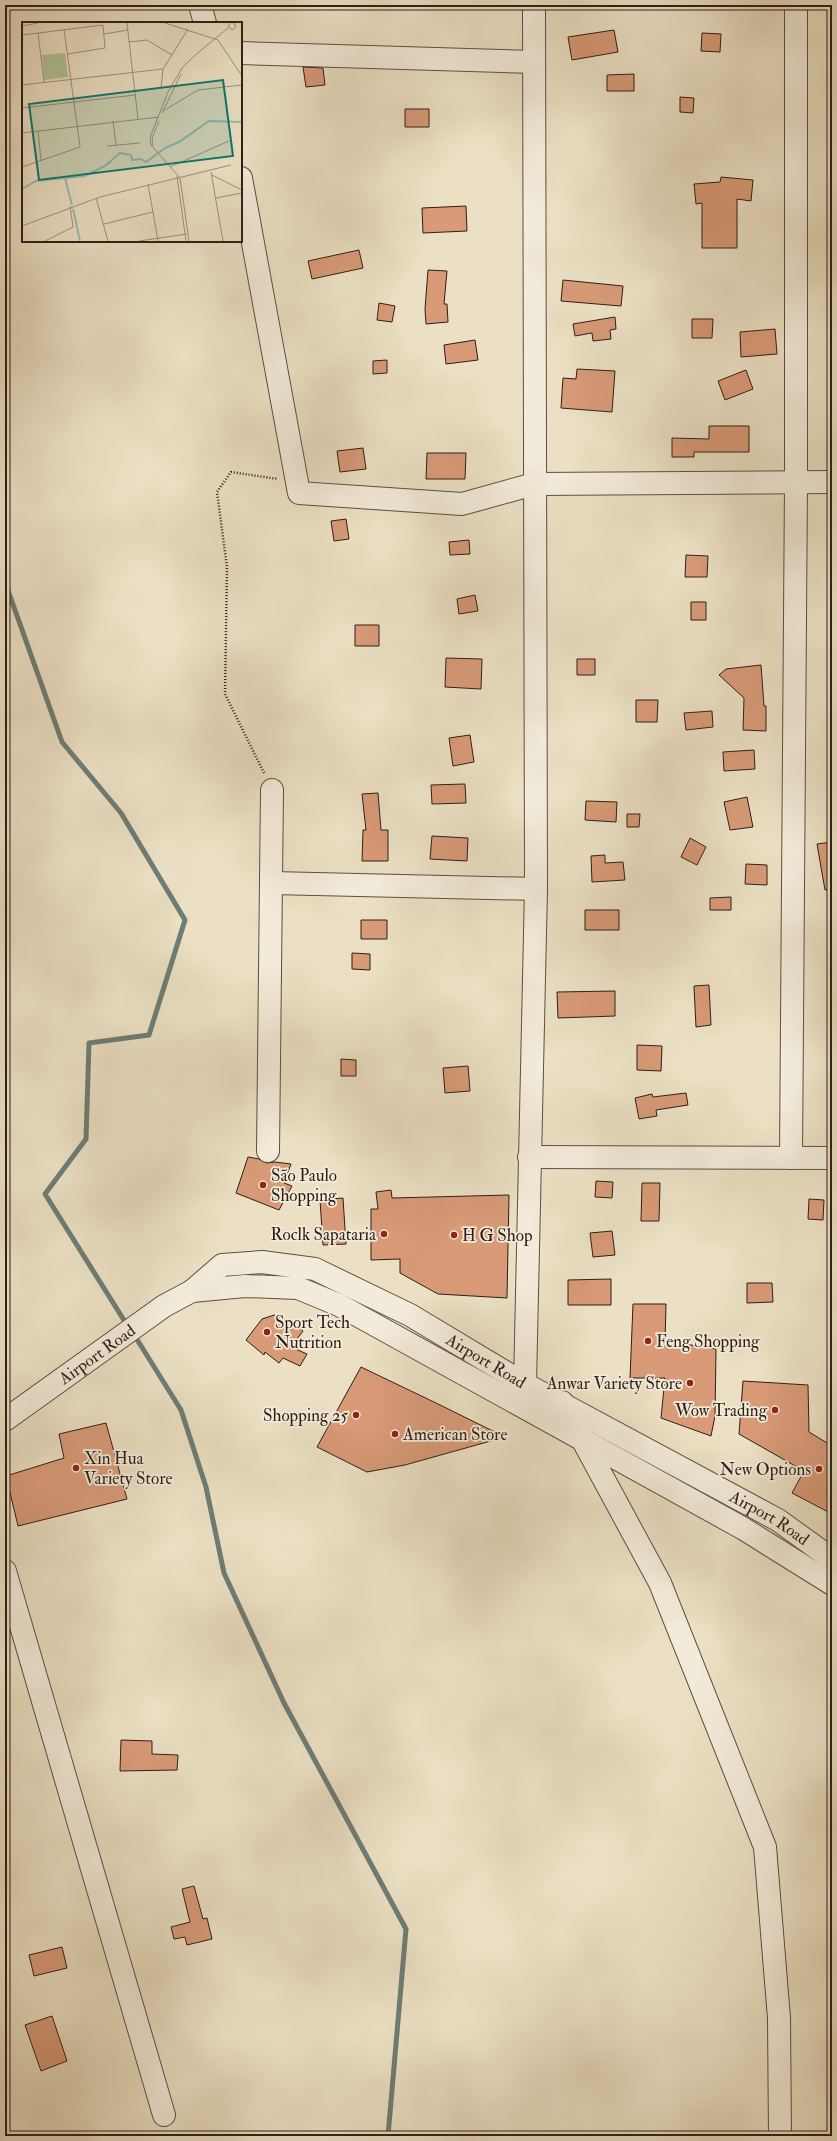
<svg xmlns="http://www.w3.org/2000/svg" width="837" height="2141" viewBox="0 0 837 2141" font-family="'IM FELL Double Pica',serif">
<rect width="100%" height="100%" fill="#ebe0c4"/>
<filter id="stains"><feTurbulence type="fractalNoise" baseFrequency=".005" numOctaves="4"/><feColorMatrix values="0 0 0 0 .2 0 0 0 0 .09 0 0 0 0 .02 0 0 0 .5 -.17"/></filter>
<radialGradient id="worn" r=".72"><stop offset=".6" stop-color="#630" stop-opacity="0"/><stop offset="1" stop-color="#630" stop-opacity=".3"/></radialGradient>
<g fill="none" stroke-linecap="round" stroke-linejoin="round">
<!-- stream -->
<path stroke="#6e7d75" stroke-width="5" d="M 5,582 L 62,742 L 121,813 L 185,920 L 149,1035 L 89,1043 L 86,1139 L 45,1194 L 127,1325
M 133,1333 L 181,1410 L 206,1487 L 224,1573 L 284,1703 L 406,1929 L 388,2136"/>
</g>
<!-- building -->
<path fill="#d89a77" stroke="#2f1e17" d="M 614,30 L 618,52 L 572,60 L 568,37 Z
M 702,33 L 721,34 L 720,52 L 701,51 Z
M 303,67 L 323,68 L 325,85 L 306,87 Z
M 634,74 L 634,91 L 607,91 L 607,75 Z
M 680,97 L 694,98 L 693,113 L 680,112 Z
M 405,109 L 429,109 L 429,127 L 405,127 Z
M 721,177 L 753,180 L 751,201 L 737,199 L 737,248 L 702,248 L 702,203 L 696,204 L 694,184 L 720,182 Z
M 466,206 L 467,231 L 423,233 L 422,208 Z
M 359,250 L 363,268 L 312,279 L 308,261 Z
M 428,270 L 447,271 L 444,304 L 447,304 L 448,322 L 426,324 L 425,309 Z
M 563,280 L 623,286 L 621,306 L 561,301 Z
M 379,303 L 395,306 L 392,322 L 377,320 Z
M 615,317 L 616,329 L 610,330 L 611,339 L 593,341 L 592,333 L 575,336 L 573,324 Z
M 692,319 L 713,319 L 712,338 L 692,338 Z
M 775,329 L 777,354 L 741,357 L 740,332 Z
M 475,340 L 478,360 L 446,364 L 444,345 Z
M 387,360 L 387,373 L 373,374 L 373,361 Z
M 577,369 L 615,371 L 612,412 L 561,408 L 563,378 L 576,379 Z
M 746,370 L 753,389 L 725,400 L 718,381 Z
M 709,426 L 749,426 L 749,452 L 694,452 L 694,457 L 672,457 L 672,438 L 709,439 Z
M 363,448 L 366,469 L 340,472 L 337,451 Z
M 427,453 L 466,453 L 465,479 L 426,479 Z
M 346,519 L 349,539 L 334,541 L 331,521 Z
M 469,540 L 470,554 L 450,555 L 449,542 Z
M 686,555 L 708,556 L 707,577 L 685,577 Z
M 475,595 L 478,611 L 459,614 L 457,599 Z
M 691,602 L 706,602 L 706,620 L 691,620 Z
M 355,625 L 379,625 L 379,646 L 355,646 Z
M 446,658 L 482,659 L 481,689 L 445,687 Z
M 577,659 L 595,659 L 595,675 L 577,675 Z
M 761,665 L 764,706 L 766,706 L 766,731 L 743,730 L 744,698 L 719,675 L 726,669 Z
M 636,700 L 658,700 L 657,722 L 636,722 Z
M 712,711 L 713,727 L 686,730 L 684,713 Z
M 470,735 L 474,762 L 453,766 L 449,738 Z
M 754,750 L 755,769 L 724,771 L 723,752 Z
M 465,784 L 466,803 L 432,804 L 431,785 Z
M 378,793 L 381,830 L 388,830 L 388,861 L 362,861 L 363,830 L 366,830 L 362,794 Z
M 747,797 L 753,827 L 730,830 L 724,802 Z
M 586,801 L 617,802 L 616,822 L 585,820 Z
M 627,814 L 640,814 L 639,827 L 627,827 Z
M 432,836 L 468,838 L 467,861 L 430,859 Z
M 690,838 L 706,847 L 697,865 L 681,857 Z
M 832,842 L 832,889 L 825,890 L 817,844 Z
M 605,855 L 605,863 L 623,862 L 625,880 L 592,882 L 591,856 Z
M 746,864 L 767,865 L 767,885 L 745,884 Z
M 731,897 L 731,910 L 710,910 L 710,898 Z
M 585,910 L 619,910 L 619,930 L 585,930 Z
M 361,920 L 387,920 L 387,939 L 361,939 Z
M 352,953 L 370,954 L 370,970 L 352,969 Z
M 709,985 L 711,1025 L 696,1027 L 694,986 Z
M 615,991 L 615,1016 L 558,1018 L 557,992 Z
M 637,1045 L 662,1046 L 661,1071 L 637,1070 Z
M 341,1059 L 356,1060 L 356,1076 L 341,1076 Z
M 468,1066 L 470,1091 L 445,1093 L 443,1068 Z
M 686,1093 L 688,1105 L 656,1110 L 657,1116 L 639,1119 L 635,1098 L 652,1094 L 653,1097 Z
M 248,1157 L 259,1159 L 267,1163 L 275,1162 L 291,1164 L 284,1183 L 292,1186 L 279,1210 L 236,1193 Z
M 596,1181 L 613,1182 L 612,1198 L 595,1197 Z
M 642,1183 L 660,1183 L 659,1221 L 641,1221 Z
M 391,1190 L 392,1198 L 509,1195 L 507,1298 L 438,1294 L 400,1273 L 400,1259 L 371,1260 L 371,1209 L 378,1209 L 376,1192 Z
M 343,1198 L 346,1244 L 323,1245 L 320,1200 Z
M 809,1199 L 824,1200 L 823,1220 L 808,1219 Z
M 612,1231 L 615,1255 L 593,1257 L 590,1233 Z
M 611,1279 L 611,1305 L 568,1305 L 568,1280 Z
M 747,1283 L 772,1283 L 773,1302 L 747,1303 Z
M 633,1304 L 666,1304 L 665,1341 L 716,1349 L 715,1416 L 711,1436 L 661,1418 L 665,1378 L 630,1378 Z
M 274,1315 L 289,1321 L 303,1331 L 291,1347 L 307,1354 L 300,1366 L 283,1358 L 279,1363 L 265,1352 L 264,1355 L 246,1340 L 262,1319 Z
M 361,1367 L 436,1403 L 505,1437 L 405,1465 L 367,1472 L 317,1447 Z
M 743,1381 L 808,1385 L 809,1432 L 832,1446 L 832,1514 L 792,1493 L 804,1471 L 739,1434 Z
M 106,1423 L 127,1499 L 18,1526 L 6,1476 L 64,1458 L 59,1434 Z
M 121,1740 L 152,1741 L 152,1754 L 178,1755 L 177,1770 L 120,1771 Z
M 194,1886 L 203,1919 L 207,1918 L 212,1939 L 187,1945 L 185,1937 L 174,1939 L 171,1927 L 190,1922 L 182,1889 Z
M 62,1947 L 67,1968 L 34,1976 L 29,1955 Z
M 52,2016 L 67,2061 L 41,2071 L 25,2025 Z"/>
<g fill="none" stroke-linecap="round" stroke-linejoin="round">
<defs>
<g id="minor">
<path d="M 200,5 L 205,23"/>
<path d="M 241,53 L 534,62"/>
<path d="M 241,178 L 299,493 L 462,504 L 534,484 L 832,482"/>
<path d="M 272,883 L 536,889"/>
<path d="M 268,1151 L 272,790"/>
<path d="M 529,1157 L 832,1158"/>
<path d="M 791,1158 L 796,483 L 796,5"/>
<path d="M 192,1291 L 245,1286 L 298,1288 L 339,1305 L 744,1529 L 832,1584"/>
<path d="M 562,1402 L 660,1583 L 765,1847 L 779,2018 L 780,2136"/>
<path d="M 526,1408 L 525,1384 L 536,889 L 534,5"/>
<path id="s1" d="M 5,1420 L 164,1306 L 192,1291 L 222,1265 L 262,1262 L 315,1269 L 410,1315 L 525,1384 L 778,1520 L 832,1559"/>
<path d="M 5,1571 L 164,2115"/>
</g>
</defs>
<!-- minor casing -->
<use href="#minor" stroke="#5e4e42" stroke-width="24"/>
<!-- path -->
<path stroke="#2f1e17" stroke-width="2.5" stroke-dasharray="1 2" stroke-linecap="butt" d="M 264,773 L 225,694 L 227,567 L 217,492 L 231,472 L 278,479"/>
<!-- minor -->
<use href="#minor" stroke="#f2ebd9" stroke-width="22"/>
</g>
<!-- markers -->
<g fill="#8f2418" stroke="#f2ebd9" stroke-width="1.5">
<circle cx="263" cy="1185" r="4"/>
<circle cx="384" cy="1234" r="4"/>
<circle cx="454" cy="1235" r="4"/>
<circle cx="267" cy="1332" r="4"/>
<circle cx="648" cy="1341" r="4"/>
<circle cx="690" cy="1383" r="4"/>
<circle cx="775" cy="1410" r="4"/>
<circle cx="356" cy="1415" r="4"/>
<circle cx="395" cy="1434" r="4"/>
<circle cx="76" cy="1468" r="4"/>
<circle cx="819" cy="1469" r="4"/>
</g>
<g text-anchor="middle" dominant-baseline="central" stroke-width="3.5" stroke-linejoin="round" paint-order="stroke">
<!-- poi labels -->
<g font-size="17" fill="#2f1e17" stroke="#f2ebd9" text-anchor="start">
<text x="271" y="1175">São Paulo<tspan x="271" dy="20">Shopping</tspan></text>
<text x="376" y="1234" text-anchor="end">Roclk Sapataria</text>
<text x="462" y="1235">H G Shop</text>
<text x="275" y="1322">Sport Tech<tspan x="275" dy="20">Nutrition</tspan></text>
<text x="656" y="1341">Feng Shopping</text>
<text x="682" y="1383" text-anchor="end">Anwar Variety Store</text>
<text x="767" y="1410" text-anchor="end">Wow Trading</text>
<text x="348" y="1415" text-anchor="end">Shopping 25</text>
<text x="403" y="1434">American Store</text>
<text x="84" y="1458">Xin Hua<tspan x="84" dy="20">Variety Store</tspan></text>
<text x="811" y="1469" text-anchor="end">New Options</text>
</g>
<!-- street labels -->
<g font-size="17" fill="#2f1e17" stroke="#f2ebd9">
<text stroke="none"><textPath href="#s1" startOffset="113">Airport Road</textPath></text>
<text stroke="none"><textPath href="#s1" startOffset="555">Airport Road</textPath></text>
<text stroke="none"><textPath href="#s1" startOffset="879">Airport Road</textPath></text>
</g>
</g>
<!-- overview -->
<g transform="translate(22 22)">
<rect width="220" height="220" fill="#ebe0c4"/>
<path d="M 43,31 L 46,55 L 22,58 L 20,33 Z" fill="#b1c399"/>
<path fill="none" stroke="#98bdb4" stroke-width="2" d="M 43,156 L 50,183M 0,167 L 14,159 L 63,154 L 83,144 L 98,131 L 109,133 L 110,138 L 119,137 L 124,140 L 143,126 L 157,120 L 187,99 L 220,100M 51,187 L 58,219"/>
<path fill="none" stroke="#a0927f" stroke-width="1" d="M 105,1 L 116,97M 143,1 L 196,18 L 220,54M 208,1 L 206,5 L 211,8 L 214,5 L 212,1M 0,4 L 16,1M 16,11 L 22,60M 82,12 L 106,8M 0,13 L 81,3 L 83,26 L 45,32M 107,20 L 125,18 L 150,33M 0,63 L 141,47 L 166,7M 139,66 L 141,47M 0,86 L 113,73M 141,89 L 176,68 L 220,63M 140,91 L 159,52M 91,99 L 94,123M 16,109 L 19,138M 0,111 L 137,95M 85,124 L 118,121M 131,124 L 130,116 L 137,99M 0,145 L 58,125 L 42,7M 148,145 L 207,119M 189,150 L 201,219M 190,153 L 220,168M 155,154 L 164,219M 126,162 L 136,219M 74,176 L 86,219M 194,176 L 220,171M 82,202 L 131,190M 0,204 L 78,175 L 209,143M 23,219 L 51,205 L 48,184M 117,219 L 165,212M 167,219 L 158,156 L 129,123 L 128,115 L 146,70 L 160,46 L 172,34 L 206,6"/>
<path fill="#0f766e" fill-opacity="0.15" stroke="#0f766e" stroke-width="2" d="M 201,58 L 211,134 L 17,158 L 7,82 Z"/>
<rect width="220" height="220" fill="none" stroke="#2f1e17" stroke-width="2"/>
</g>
<!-- margin -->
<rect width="837" height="2141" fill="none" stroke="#ebe0c4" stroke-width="20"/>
<rect x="6" y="6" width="825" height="2129" fill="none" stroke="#2f1e17" stroke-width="2"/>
<rect x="10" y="10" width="817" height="2121" fill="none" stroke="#2f1e17"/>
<rect width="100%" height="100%" filter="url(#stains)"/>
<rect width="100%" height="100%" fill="url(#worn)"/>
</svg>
